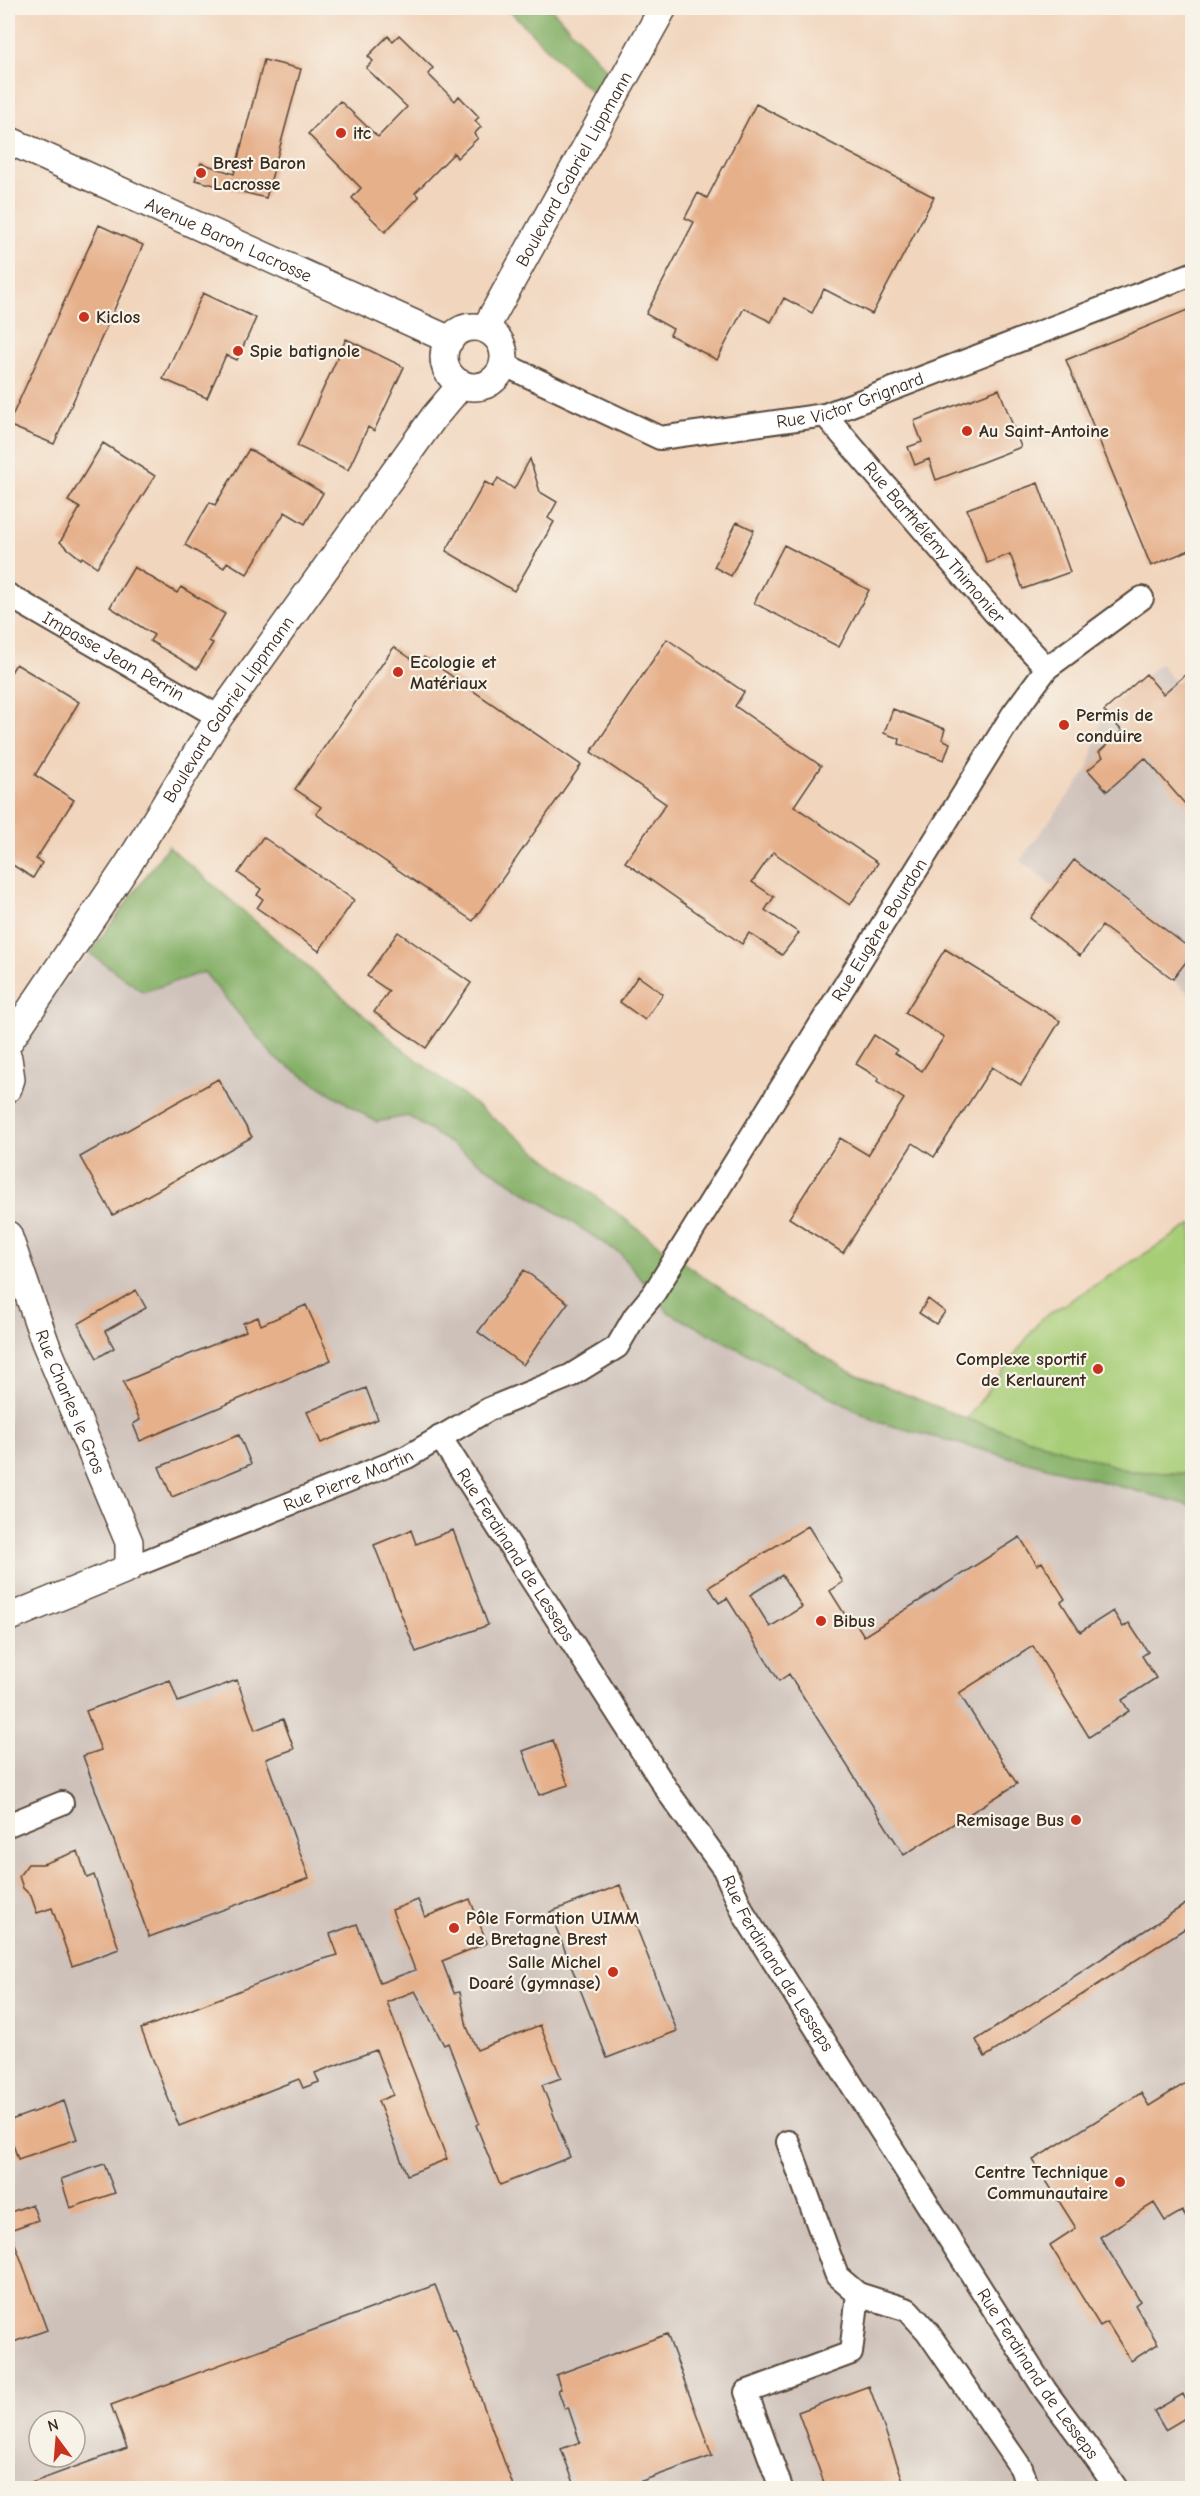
<svg xmlns="http://www.w3.org/2000/svg" width="1200" height="2496" viewBox="0 0 1200 2496" font-family="'Comic Neue',sans-serif">
<rect width="100%" height="100%" fill="#f7f3e8"/>
<filter id="ink" filterUnits="userSpaceOnUse"><feTurbulence type="fractalNoise" baseFrequency=".0167" numOctaves="2"/><feDisplacementMap in="SourceGraphic" scale="12" xChannelSelector="R" yChannelSelector="G"/><feConvolveMatrix kernelMatrix="1 2 1 2 8 2 1 2 1" color-interpolation-filters="sRGB"/></filter>
<filter id="wash" filterUnits="userSpaceOnUse"><feTurbulence type="fractalNoise" baseFrequency=".008" numOctaves="4" result="noise"/><feDisplacementMap in="SourceGraphic" scale="24" xChannelSelector="R" yChannelSelector="G"/><feGaussianBlur stdDeviation="1.35" result="paint"/><feColorMatrix in="noise" values="0 0 0 0 0 0 0 0 0 0 0 0 0 0 0 0 0 1.4 0 .05"/><feComposite in="paint" operator="in"/></filter>
<g filter="url(#wash)">
<rect width="100%" height="100%" fill="#f5e5d0"/>
<!-- built -->
<path fill="#f1d5bd" d="M 8,8 L 1192,8 L 1192,1224 L 1041,1319 L 967,1419 L 850,1373 L 779,1329 L 671,1254 L 416,1060 L 168,846 L 90,953 L 8,1044 Z"/>
<!-- industrial -->
<path fill="#cec1ba" fill-rule="evenodd" d="M 1160,663 L 1192,704 L 1192,995 L 1020,860 L 1088,770 L 1104,711 Z
M 90,953 L 143,992 L 204,972 L 275,1058 L 376,1121 L 408,1116 L 621,1254 L 668,1312 L 878,1422 L 1189,1505 L 1192,1504 L 1192,2488 L 8,2488 L 8,1044 ZM 39,2421 L 75,2421 L 75,2457 L 39,2457 Z"/>
<!-- green -->
<path fill="#a7cd77" stroke="#717c4a" stroke-width="1.5" d="M 1192,1224 L 1192,1474 L 1130,1471 L 967,1419 L 1041,1319 Z"/>
<!-- forest -->
<path fill="#85b068" stroke="#606d43" stroke-width="1.5" d="M 507,8 L 551,8 L 608,71 L 595,95 L 567,69 Z
M 168,846 L 405,1051 L 671,1254 L 779,1329 L 846,1370 L 967,1419 L 1130,1471 L 1192,1474 L 1192,1504 L 1189,1505 L 878,1422 L 668,1312 L 621,1254 L 408,1116 L 376,1122 L 275,1058 L 204,972 L 143,992 L 90,953 Z"/>
<g id="blocks">
<!-- building -->
<path fill="#e6b08b" fill-rule="evenodd" d="M 399,35 L 433,68 L 428,74 L 455,101 L 459,96 L 479,117 L 475,121 L 481,127 L 474,134 L 478,138 L 457,158 L 454,153 L 415,193 L 419,197 L 385,232 L 352,198 L 361,188 L 308,134 L 340,101 L 378,137 L 407,107 L 366,68 L 373,61 L 368,56 L 388,36 L 393,41 Z
M 264,60 L 301,69 L 266,198 L 195,180 L 201,163 L 234,174 Z
M 756,104 L 934,197 L 872,314 L 824,289 L 812,313 L 784,298 L 771,322 L 744,308 L 717,360 L 670,335 L 673,329 L 646,314 L 694,222 L 685,218 L 698,193 L 707,198 Z
M 99,225 L 143,245 L 54,444 L 8,425 Z
M 203,293 L 256,318 L 237,360 L 226,355 L 207,398 L 163,379 Z
M 1192,308 L 1192,549 L 1151,566 L 1066,360 Z
M 346,339 L 404,367 L 374,431 L 368,427 L 348,470 L 297,446 Z
M 999,389 L 1021,447 L 936,480 L 929,459 L 915,465 L 908,447 L 922,442 L 914,421 Z
M 103,443 L 155,476 L 97,567 L 82,557 L 81,559 L 60,542 L 80,508 L 68,501 Z
M 249,449 L 323,493 L 305,524 L 285,512 L 247,574 L 227,562 L 224,568 L 185,545 L 210,502 L 215,505 Z
M 530,459 L 540,492 L 557,502 L 548,518 L 554,522 L 514,591 L 446,551 L 485,482 L 493,487 L 498,478 L 514,489 Z
M 1038,483 L 1070,572 L 1023,589 L 1010,554 L 987,563 L 967,509 Z
M 737,522 L 754,530 L 731,576 L 714,567 Z
M 784,545 L 869,590 L 839,647 L 754,603 Z
M 134,567 L 177,593 L 181,587 L 225,614 L 209,641 L 213,643 L 197,669 L 150,641 L 154,635 L 110,607 Z
M 667,639 L 744,692 L 735,706 L 821,766 L 794,806 L 878,863 L 850,905 L 773,852 L 752,882 L 774,897 L 765,910 L 799,933 L 782,955 L 749,933 L 742,944 L 625,862 L 666,804 L 591,752 Z
M 394,647 L 419,664 L 424,657 L 581,765 L 473,921 L 316,814 L 321,807 L 295,789 Z
M 16,664 L 79,702 L 35,775 L 74,800 L 36,859 L 42,863 L 33,878 L 8,862 L 8,677 Z
M 1192,669 L 1192,812 L 1145,758 L 1107,791 L 1088,770 L 1103,757 L 1099,752 L 1122,731 L 1104,711 L 1146,674 L 1163,694 Z
M 893,709 L 945,729 L 942,739 L 950,743 L 944,760 L 899,744 L 900,739 L 884,733 Z
M 263,837 L 354,900 L 319,951 L 257,908 L 263,899 L 257,895 L 261,889 L 238,873 Z
M 1074,860 L 1192,950 L 1192,954 L 1173,979 L 1102,926 L 1080,956 L 1030,918 Z
M 398,932 L 471,983 L 426,1048 L 374,1012 L 389,991 L 367,976 Z
M 945,949 L 1060,1021 L 1021,1085 L 992,1067 L 934,1157 L 913,1143 L 843,1253 L 789,1218 L 840,1138 L 868,1155 L 904,1099 L 877,1081 L 879,1078 L 856,1064 L 874,1035 L 897,1050 L 895,1053 L 922,1071 L 944,1037 L 905,1013 Z
M 638,976 L 663,994 L 645,1020 L 620,1002 Z
M 218,1079 L 252,1137 L 113,1215 L 80,1157 Z
M 524,1270 L 568,1303 L 523,1365 L 478,1332 Z
M 136,1290 L 146,1308 L 105,1331 L 114,1348 L 97,1358 L 78,1324 Z
M 928,1299 L 945,1312 L 936,1324 L 919,1313 Z
M 306,1305 L 331,1360 L 140,1441 L 133,1424 L 140,1420 L 123,1382 L 246,1331 L 243,1323 L 258,1317 L 261,1325 Z
M 366,1388 L 378,1419 L 321,1443 L 307,1412 Z
M 239,1435 L 251,1464 L 172,1497 L 159,1467 Z
M 808,1526 L 843,1582 L 830,1591 L 847,1618 L 851,1615 L 864,1636 L 1020,1537 L 1037,1565 L 1042,1562 L 1065,1599 L 1061,1602 L 1080,1632 L 1113,1611 L 1123,1627 L 1129,1623 L 1148,1652 L 1142,1656 L 1156,1678 L 1122,1700 L 1129,1711 L 1089,1737 L 1033,1646 L 959,1693 L 1017,1784 L 904,1855 L 789,1674 L 779,1681 L 727,1598 L 719,1603 L 709,1587 ZM 782,1575 L 802,1607 L 770,1627 L 750,1595 Z
M 411,1530 L 416,1544 L 453,1530 L 488,1625 L 416,1652 L 374,1545 Z
M 170,1680 L 178,1702 L 237,1680 L 255,1730 L 283,1719 L 294,1749 L 266,1759 L 309,1878 L 149,1937 L 83,1756 L 101,1750 L 86,1711 Z
M 553,1740 L 568,1785 L 539,1795 L 523,1751 Z
M 78,1851 L 87,1878 L 94,1875 L 119,1949 L 72,1966 L 52,1908 L 37,1913 L 31,1896 L 23,1888 L 19,1876 L 28,1864 L 43,1864 Z
M 620,1885 L 677,2031 L 607,2058 L 550,1912 Z
M 470,1899 L 487,1943 L 442,1961 L 454,1993 L 460,1992 L 467,2027 L 477,2050 L 540,2025 L 561,2078 L 542,2085 L 570,2157 L 500,2185 L 476,2125 L 479,2123 L 448,2043 L 444,2045 L 415,1991 L 387,2002 L 447,2159 L 407,2175 L 378,2101 L 393,2095 L 376,2050 L 315,2073 L 319,2082 L 303,2088 L 299,2079 L 179,2126 L 141,2029 L 313,1962 L 338,1955 L 330,1934 L 357,1924 L 380,1983 L 415,1970 L 392,1910 L 418,1900 L 425,1917 Z
M 1192,1900 L 1192,1924 L 985,2057 L 976,2040 Z
M 1192,2079 L 1192,2227 L 1182,2211 L 1165,2221 L 1154,2203 L 1100,2237 L 1140,2301 L 1135,2305 L 1158,2344 L 1131,2361 L 1107,2322 L 1100,2326 L 1050,2245 L 1076,2228 L 1033,2160 L 1141,2093 L 1149,2106 Z
M 64,2101 L 77,2139 L 18,2159 L 8,2130 L 8,2121 Z
M 104,2164 L 115,2193 L 70,2208 L 61,2179 Z
M 32,2204 L 38,2220 L 10,2230 L 47,2330 L 8,2344 L 8,2213 Z
M 435,2285 L 453,2330 L 455,2329 L 514,2488 L 23,2488 L 23,2486 L 127,2448 L 111,2405 Z
M 667,2334 L 712,2456 L 622,2488 L 576,2488 L 561,2449 L 580,2442 L 568,2407 L 565,2409 L 558,2390 L 561,2389 L 556,2375 Z
M 869,2386 L 904,2483 L 889,2488 L 826,2488 L 798,2412 Z
M 1183,2394 L 1192,2414 L 1165,2430 L 1154,2411 Z"/>
</g>
</g>
<g filter="url(#ink)">
<use href="#blocks" fill-opacity="0" stroke="#574639" stroke-width="1.5"/>
<g fill="none" stroke-linecap="round" stroke-linejoin="round">
<defs>
<g id="minor">
<path id="s1" d="M 503,364 L 660,438 L 825,415 L 1192,274"/>
<path id="s2" d="M 825,415 L 994,612 L 1047,668"/>
<path id="s3" d="M 8,595 L 219,717"/>
<path id="s4" d="M 440,1437 L 671,1796 L 724,1869 L 745,1916 L 1045,2390 C 1069,2423 1094,2454 1116,2488"/>
<path id="s5" d="M 129,1568 L 407,1457 L 489,1409 L 570,1376 L 617,1347 L 635,1316 L 654,1293 L 1013,714 L 1047,668 L 1142,598"/>
<path d="M 8,1825 L 62,1803"/>
<path d="M 788,2142 L 837,2276 L 858,2294 L 908,2310 L 927,2331 L 1021,2468 L 1028,2488"/>
<path d="M 781,2488 L 746,2392 L 851,2353 L 858,2294"/>
</g>
<g id="tertiary">
<path id="s6" d="M 8,140 L 450,340"/>
<circle cx="474" cy="357" r="30"/>
<path id="s7" d="M 485,329 L 663,8"/>
<path id="s8" d="M 8,1043 L 129,863 L 219,717 L 434,417 L 462,384"/>
<path d="M 8,1058 L 11,1079 L 8,1088"/>
<path id="s9" d="M 8,1235 L 45,1342 L 129,1542 L 129,1568 L 8,1618"/>
</g>
</defs>
<!-- minor casing -->
<use href="#minor" stroke="#574639" stroke-width="26"/>
<!-- tertiary casing -->
<use href="#tertiary" stroke="#574639" stroke-width="30"/>
<!-- minor -->
<use href="#minor" stroke="#fff" stroke-width="22"/>
<!-- tertiary -->
<use href="#tertiary" stroke="#fff" stroke-width="27"/>
</g>
</g>
<!-- markers -->
<g fill="#c8321e" stroke="#f7f3e8" stroke-width="2">
<circle cx="341" cy="133" r="6"/>
<circle cx="201" cy="173" r="6"/>
<circle cx="84" cy="317" r="6"/>
<circle cx="238" cy="351" r="6"/>
<circle cx="967" cy="431" r="6"/>
<circle cx="398" cy="672" r="6"/>
<circle cx="1064" cy="725" r="6"/>
<circle cx="1098" cy="1369" r="6"/>
<circle cx="821" cy="1621" r="6"/>
<circle cx="1076" cy="1820" r="6"/>
<circle cx="454" cy="1928" r="6"/>
<circle cx="613" cy="1972" r="6"/>
<circle cx="1120" cy="2182" r="6"/>
</g>
<g text-anchor="middle" dominant-baseline="central" stroke-width="4.5" stroke-linejoin="round" paint-order="stroke">
<!-- poi labels -->
<g font-size="18" font-weight="bold" fill="#3b2a1e" stroke="#f7f3e8" text-anchor="start">
<text x="353" y="133">itc</text>
<text x="213" y="163">Brest Baron<tspan x="213" dy="21">Lacrosse</tspan></text>
<text x="96" y="317">Kiclos</text>
<text x="250" y="351">Spie batignole</text>
<text x="979" y="431">Au Saint-Antoine</text>
<text x="410" y="662">Ecologie et<tspan x="410" dy="21">Matériaux</tspan></text>
<text x="1076" y="715">Permis de<tspan x="1076" dy="21">conduire</tspan></text>
<text x="1086" y="1359" text-anchor="end">Complexe sportif<tspan x="1086" dy="21">de Kerlaurent</tspan></text>
<text x="833" y="1621">Bibus</text>
<text x="1064" y="1820" text-anchor="end">Remisage Bus</text>
<text x="466" y="1918">Pôle Formation UIMM<tspan x="466" dy="21">de Bretagne Brest</tspan></text>
<text x="601" y="1962" text-anchor="end">Salle Michel<tspan x="601" dy="21">Doaré (gymnase)</tspan></text>
<text x="1108" y="2172" text-anchor="end">Centre Technique<tspan x="1108" dy="21">Communautaire</tspan></text>
</g>
<!-- street labels -->
<g font-size="18" fill="#3b2a1e" stroke="#f7f3e8">
<text stroke="none"><textPath href="#s7" startOffset="183">Boulevard Gabriel Lippmann</textPath></text>
<text stroke="none"><textPath href="#s6" startOffset="242">Avenue Baron Lacrosse</textPath></text>
<text stroke="none"><textPath href="#s1" startOffset="368">Rue Victor Grignard</textPath></text>
<text stroke="none"><textPath href="#s2" startOffset="168">Rue Barthélémy Thimonier</textPath></text>
<text stroke="none"><textPath href="#s3" startOffset="122">Impasse Jean Perrin</textPath></text>
<text stroke="none"><textPath href="#s8" startOffset="400">Boulevard Gabriel Lippmann</textPath></text>
<text stroke="none"><textPath href="#s5" startOffset="1030">Rue Eugène Bourdon</textPath></text>
<text stroke="none"><textPath href="#s9" startOffset="178">Rue Charles le Gros</textPath></text>
<text stroke="none"><textPath href="#s5" startOffset="236">Rue Pierre Martin</textPath></text>
<text stroke="none"><textPath href="#s4" startOffset="140">Rue Ferdinand de Lesseps</textPath></text>
<text stroke="none"><textPath href="#s4" startOffset="626">Rue Ferdinand de Lesseps</textPath></text>
<text stroke="none"><textPath href="#s4" startOffset="1112">Rue Ferdinand de Lesseps</textPath></text>
</g>
</g>
<!-- margin -->
<rect width="1200" height="2496" fill="none" stroke="#f7f3e8" stroke-width="30"/>
<!-- north arrow -->
<g transform="translate(57 2439) rotate(344)"><circle r="28" fill="#f7f3e8" stroke="#aca397" stroke-width="1.5"/>
<path d="M0-4.5L10 22L0 15L-10 22Z" fill="#c8321e"/>
<text y="-9" font-size="16" font-weight="bold" text-anchor="middle" fill="#3b2a1e">N</text>
</g>
</svg>
